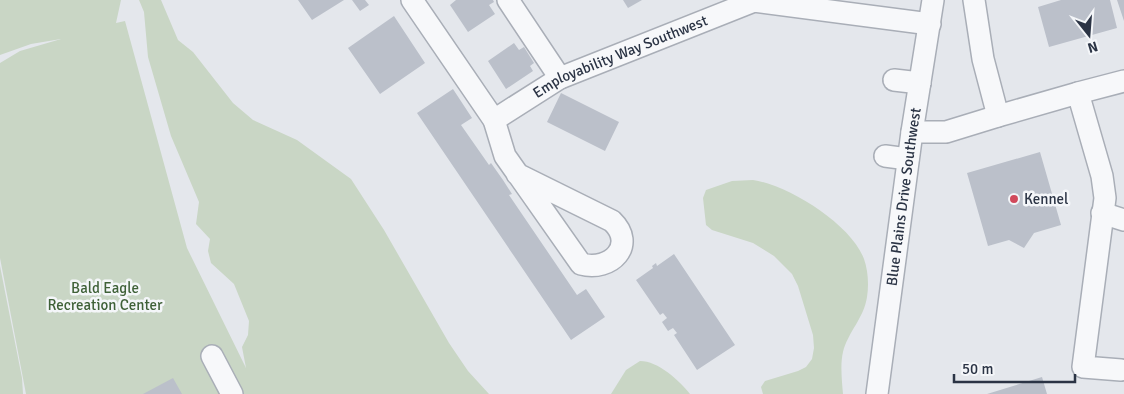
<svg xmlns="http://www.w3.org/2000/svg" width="1124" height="394" viewBox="0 0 1124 394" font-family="Signika,sans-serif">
<rect width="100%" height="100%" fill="#e4e7ec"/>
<!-- green -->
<path fill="#c9d6c5" d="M 0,0 L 121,0 L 116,23 L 125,21 L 187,248 L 246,368 L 242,347 L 248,335 L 249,321 L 234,284 L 211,263 L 208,251 L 210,239 L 196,224 L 199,202 L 171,136 L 148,57 L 144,12 L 139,0 L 161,0 L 178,40 L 193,52 L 233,103 L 253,120 L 297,140 L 351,179 L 384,230 L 449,343 L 468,371 L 489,394 L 26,394 L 0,258 L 0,63 L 20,51 L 61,39 L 31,44 L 0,55 Z
M 753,180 C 788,185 851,224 864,259 C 868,270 869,285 867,297 C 864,318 848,332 843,352 C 840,364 842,382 843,394 L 763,394 L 761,387 L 765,381 L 798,371 L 806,367 L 812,359 L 814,348 L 813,335 L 798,286 L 792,274 L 774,256 L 753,243 L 712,230 L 706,225 L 703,198 L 706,190 L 732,181 Z
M 0,266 L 22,378 L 23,394 L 0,394 Z
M 640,361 C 658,361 679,380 690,394 L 611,394 L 626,370 Z"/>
<!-- building -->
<path fill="#bbc0ca" d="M 298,0 L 344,0 L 312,20 Z
M 352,0 L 365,0 L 369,5 L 360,11 Z
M 456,0 L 493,0 L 494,2 L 489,5 L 495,14 L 468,32 L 450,5 Z
M 623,0 L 642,0 L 628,8 Z
M 1061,0 L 1110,0 L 1117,28 L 1049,47 L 1038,7 Z
M 1117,0 L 1124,0 L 1124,21 Z
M 394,16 L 425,63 L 380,94 L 348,48 Z
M 514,43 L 519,50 L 524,47 L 534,63 L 530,66 L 533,71 L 506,89 L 488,61 Z
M 453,89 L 472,118 L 461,125 L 489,165 L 491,163 L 503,180 L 512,194 L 509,195 L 577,295 L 586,289 L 605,317 L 571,340 L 417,113 Z
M 561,93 L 619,122 L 605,151 L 547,122 Z
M 1040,152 L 1061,225 L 1034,233 L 1024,248 L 1009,240 L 988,246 L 967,173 Z
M 674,254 L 735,345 L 697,370 L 674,335 L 677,333 L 673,328 L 668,331 L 662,322 L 667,318 L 663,313 L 660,315 L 636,280 L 653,268 L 652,266 L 656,263 L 657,266 Z
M 1042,377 L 1047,394 L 987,394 Z
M 173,378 L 182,394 L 143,394 Z"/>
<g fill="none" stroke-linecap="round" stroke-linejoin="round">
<defs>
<g id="minor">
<path d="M 412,0 L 494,120 L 505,156 L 581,264 C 611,272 637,245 612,221 L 517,174"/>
<path d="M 508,0 L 560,78"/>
<path d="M 894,80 L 920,83"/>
<path d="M 1078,93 L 1124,81"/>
<path d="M 998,116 L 1078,93 L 1102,176 L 1105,198 L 1083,367 L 1121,370"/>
<path id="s1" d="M 494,120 L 560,78 L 754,1 L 930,24"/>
<path d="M 912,132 L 946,132 L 998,116 L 983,59 L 974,0"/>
<path d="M 885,156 L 908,159"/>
<path d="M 1102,213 L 1124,220"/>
<path d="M 212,356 L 232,394"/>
<path id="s2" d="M 877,394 L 912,132 L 933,0"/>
</g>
</defs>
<!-- minor casing -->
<use href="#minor" stroke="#a9aeb7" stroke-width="24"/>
<!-- minor -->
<use href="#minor" stroke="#f7f8fa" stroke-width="21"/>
</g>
<!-- markers -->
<circle fill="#d1495b" stroke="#f4f6f9" stroke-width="2" cx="1014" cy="199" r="5"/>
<g text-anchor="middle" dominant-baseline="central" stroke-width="5" stroke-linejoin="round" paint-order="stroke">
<!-- street labels -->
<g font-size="15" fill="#2b3445" stroke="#f4f6f9">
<text stroke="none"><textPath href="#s1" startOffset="142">Employability Way Southwest</textPath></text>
<text stroke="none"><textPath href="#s2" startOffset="199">Blue Plains Drive Southwest</textPath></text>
</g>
<!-- poi labels -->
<g font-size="15" fill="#2b3445" stroke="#f4f6f9" text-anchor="start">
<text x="1024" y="199">Kennel</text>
</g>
<!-- park labels -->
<g font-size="15" fill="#3f6138" stroke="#f4f6f9">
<text x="105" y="288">Bald Eagle<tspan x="105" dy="17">Recreation Center</tspan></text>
</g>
</g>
<!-- north arrow -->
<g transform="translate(1089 35) rotate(163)" stroke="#f4f6f9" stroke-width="4" paint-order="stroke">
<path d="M0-4L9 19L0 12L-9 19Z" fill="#2b3445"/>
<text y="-8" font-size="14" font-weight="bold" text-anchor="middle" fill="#2b3445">N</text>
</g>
<!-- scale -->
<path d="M954 374v8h121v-8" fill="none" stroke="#2b3445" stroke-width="2.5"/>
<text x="962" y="374" font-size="15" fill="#2b3445" stroke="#f4f6f9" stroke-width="4" paint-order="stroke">50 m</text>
</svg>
